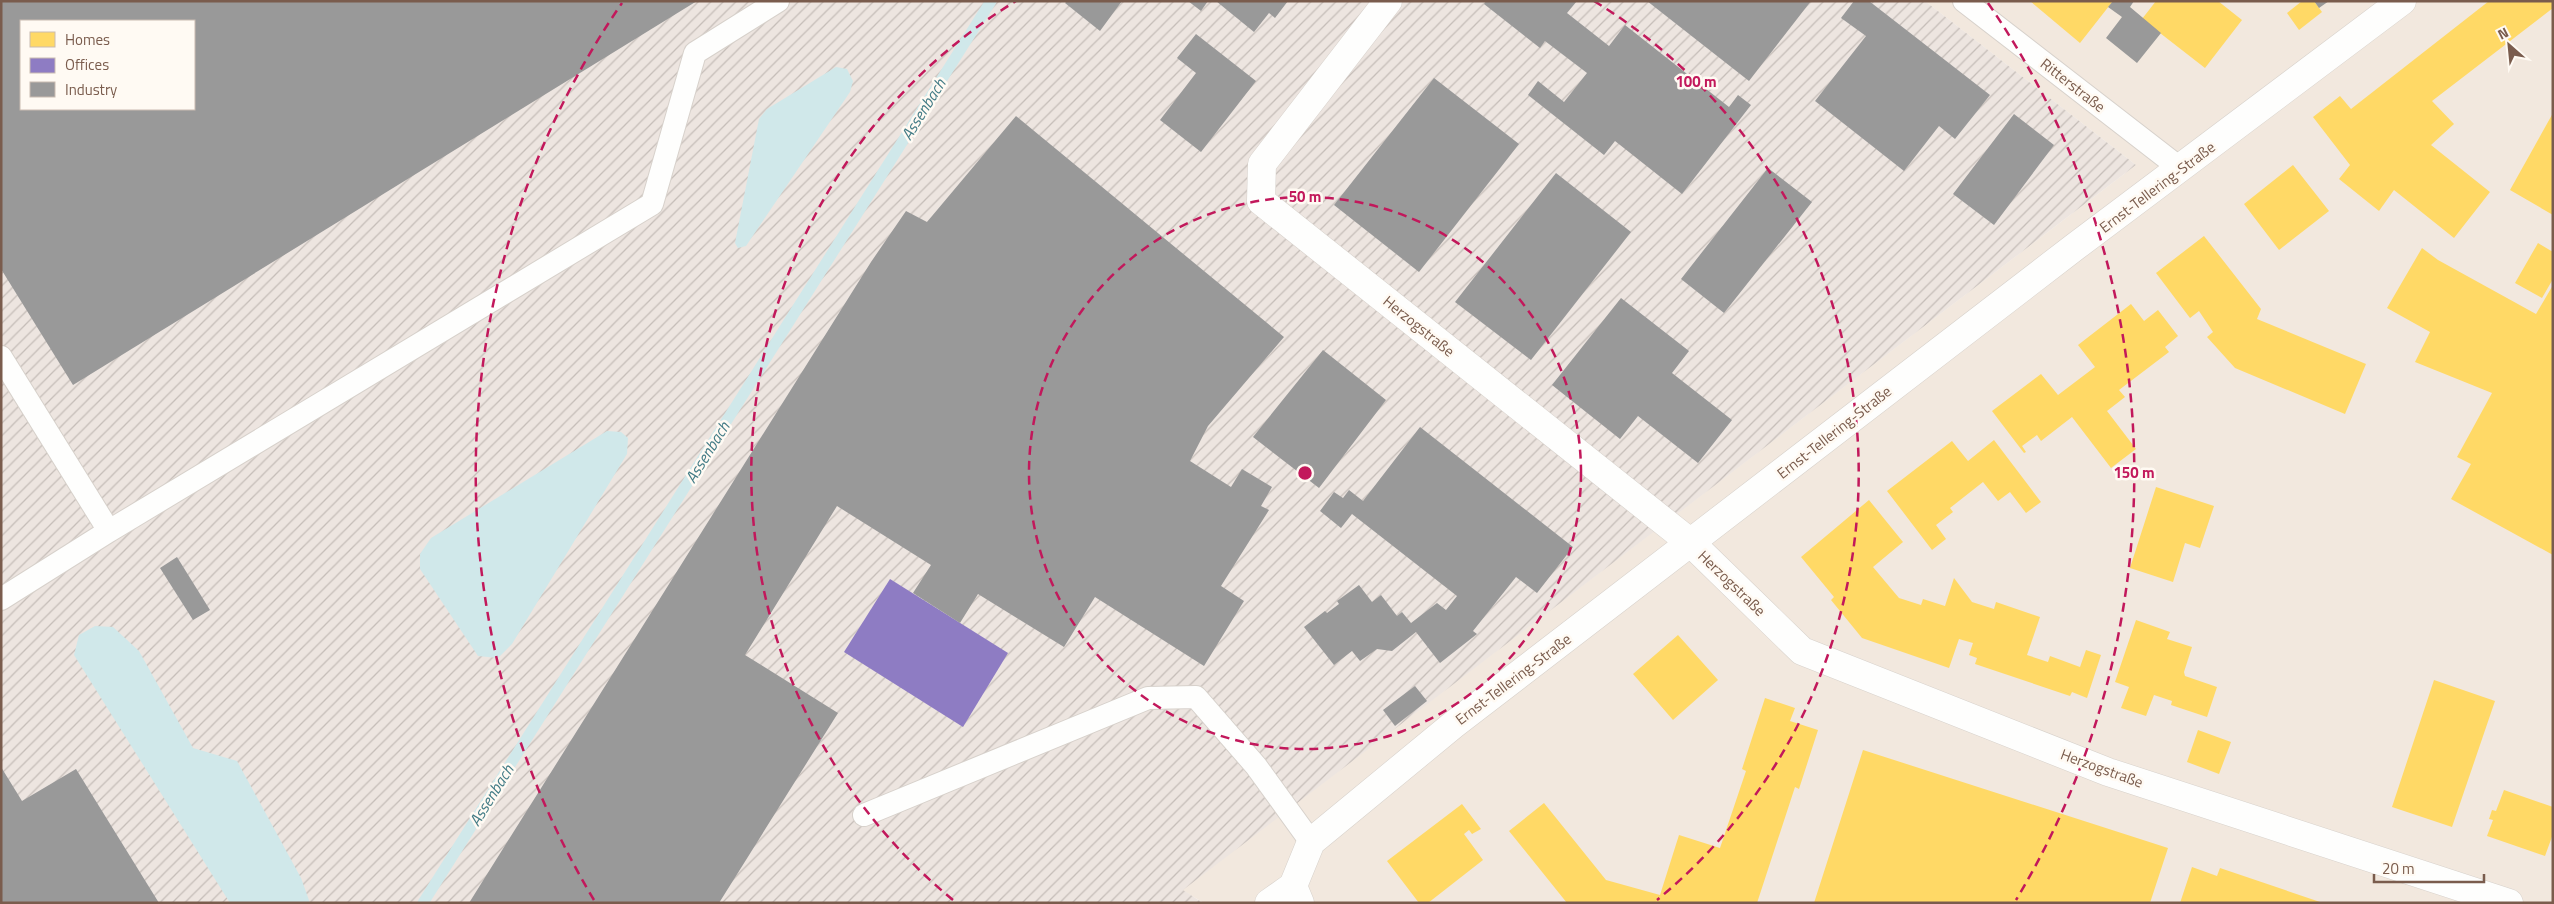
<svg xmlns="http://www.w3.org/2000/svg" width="2554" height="904" viewBox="0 0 2554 904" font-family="'Titillium Web',sans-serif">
<defs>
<pattern id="industrial-furrows" width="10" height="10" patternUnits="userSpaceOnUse" patternTransform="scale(1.25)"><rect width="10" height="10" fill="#ede5e0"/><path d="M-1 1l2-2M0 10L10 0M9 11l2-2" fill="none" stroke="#c5bdb8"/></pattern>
</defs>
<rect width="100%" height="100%" fill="#f9f5f0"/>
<!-- residential -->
<path fill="#f2e8de" d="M 1925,1 L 2553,1 L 2553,903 L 1204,903 L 1182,890 L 2136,165 Z"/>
<!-- industrial -->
<path fill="url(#industrial-furrows)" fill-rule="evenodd" d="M 1,1 L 1925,1 L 2136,165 L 1183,890 L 1203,903 L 1,903 ZM 21,21 L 194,21 L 194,109 L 21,109 Z"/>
<!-- water -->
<path fill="#d0e8ea" d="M 836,67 L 847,69 L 853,81 L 850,92 L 746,246 L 738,248 L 735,243 L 759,119 L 767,109 Z
M 607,431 L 621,432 L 628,438 L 627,454 L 512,644 L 498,658 L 478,656 L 420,569 L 420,554 L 431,538 Z
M 95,626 L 113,627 L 139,651 L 193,748 L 237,761 L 301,878 L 310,903 L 230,903 L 74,655 L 79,635 Z"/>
<!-- homes -->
<path fill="#ffd966" d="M 2030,1 L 2113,1 L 2080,43 Z
M 2156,1 L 2218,1 L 2242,20 L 2205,68 L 2142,19 Z
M 2302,1 L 2314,1 L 2322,12 L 2299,30 L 2287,13 Z
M 2489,1 L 2553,1 L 2553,8 L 2432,101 L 2454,124 L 2431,145 L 2490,192 L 2454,238 L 2394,190 L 2379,211 L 2339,179 L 2350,165 L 2313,117 L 2340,96 L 2351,109 Z
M 2553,113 L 2553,215 L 2510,190 Z
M 2293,165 L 2329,211 L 2279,250 L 2244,204 Z
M 2204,236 L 2261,309 L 2257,319 L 2366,364 L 2345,414 L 2235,368 L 2207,337 L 2213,332 L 2199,311 L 2190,318 L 2156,273 Z
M 2538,243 L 2553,252 L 2553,279 L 2542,298 L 2515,283 Z
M 2422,248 L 2438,260 L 2536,314 L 2553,285 L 2553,555 L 2451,499 L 2471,464 L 2457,457 L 2492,393 L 2415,362 L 2430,332 L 2387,308 Z
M 2131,304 L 2144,321 L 2158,310 L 2178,336 L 2165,347 L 2169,352 L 2119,390 L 2125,397 L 2107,411 L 2136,449 L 2111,468 L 2072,417 L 2041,441 L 2037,435 L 2022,446 L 2026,452 L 2024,453 L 1992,411 L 2041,374 L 2058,395 L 2095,367 L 2078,345 Z
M 1994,440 L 2041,502 L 2026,513 L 2010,492 L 1998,501 L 1983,482 L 1950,508 L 1953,512 L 1936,525 L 1946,539 L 1932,550 L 1887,491 L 1952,441 L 1968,461 Z
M 2156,487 L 2214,506 L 2200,548 L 2185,543 L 2173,582 L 2130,568 Z
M 1869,500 L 1903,542 L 1873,567 L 1899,598 L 1921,605 L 1923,599 L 1945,606 L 1954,578 L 1972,602 L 1994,609 L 1996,602 L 2040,617 L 2027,655 L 2048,662 L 2050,656 L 2080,667 L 2086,650 L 2101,655 L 2087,698 L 2072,692 L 2070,696 L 1975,664 L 1977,658 L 1969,655 L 1973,643 L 1959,639 L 1949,668 L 1862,638 L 1831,600 L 1834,597 L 1801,557 Z
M 2136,620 L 2170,632 L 2167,639 L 2192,647 L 2184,672 L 2185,676 L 2217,687 L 2207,717 L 2171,705 L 2172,701 L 2154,695 L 2146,716 L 2121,708 L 2129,687 L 2115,682 Z
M 1678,635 L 1718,680 L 1673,720 L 1633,674 Z
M 2434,680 L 2495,701 L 2452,827 L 2392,807 Z
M 1765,698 L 1795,708 L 1790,721 L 1818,730 L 1799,789 L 1795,787 L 1757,903 L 1567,903 L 1509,831 L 1544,803 L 1606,880 L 1660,895 L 1679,835 L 1720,848 L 1746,771 L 1742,769 Z
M 2198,730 L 2231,742 L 2219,774 L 2187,762 Z
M 1863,750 L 2168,848 L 2150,903 L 1814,903 Z
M 2504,790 L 2553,807 L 2553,834 L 2545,856 L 2487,836 L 2493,820 L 2489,819 L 2492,810 L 2496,811 Z
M 1462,804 L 1481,829 L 1472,834 L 1469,830 L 1464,834 L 1483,860 L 1428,903 L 1419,903 L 1387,861 Z
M 2192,867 L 2217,876 L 2220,868 L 2323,903 L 2180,903 Z"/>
<!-- offices -->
<path fill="#8e7cc3" d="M 890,579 L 1008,653 L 963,727 L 844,652 Z"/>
<!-- industry -->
<path fill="#999" fill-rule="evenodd" d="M 1,1 L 697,1 L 73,385 L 1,269 ZM 21,21 L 194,21 L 194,109 L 21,109 Z
M 1067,1 L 1122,1 L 1100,31 L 1065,3 Z
M 1188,1 L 1208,1 L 1201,11 Z
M 1216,1 L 1288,1 L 1275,18 L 1269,13 L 1254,32 Z
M 1486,1 L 1577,1 L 1567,13 L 1609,46 L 1625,25 L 1729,107 L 1738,95 L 1751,105 L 1682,194 L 1615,141 L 1604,155 L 1528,95 L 1538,81 L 1564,102 L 1587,73 L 1545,41 L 1540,48 L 1484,4 Z
M 1647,1 L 1811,1 L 1749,81 Z
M 1854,1 L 1869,1 L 1990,95 L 1955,139 L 1939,126 L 1904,171 L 1815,101 L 1866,36 L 1841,18 Z
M 2113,1 L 2134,1 L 2130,7 L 2161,33 L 2137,63 L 2106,38 L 2122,17 L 2108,7 Z
M 2314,1 L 2329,1 L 2319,8 Z
M 1196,34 L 1256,81 L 1201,152 L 1160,120 L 1196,73 L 1177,58 Z
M 1434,78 L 1519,144 L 1419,272 L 1334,205 Z
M 2014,114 L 2054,145 L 1994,225 L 1953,194 Z
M 1016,116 L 1284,337 L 1208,426 L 1190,461 L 1231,487 L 1242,469 L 1272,487 L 1261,506 L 1269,510 L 1221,586 L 1244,601 L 1204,666 L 1095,597 L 1064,647 L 978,594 L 960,623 L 913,593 L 931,565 L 837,506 L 745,655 L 838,713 L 719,903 L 469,903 L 871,262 L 906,211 L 927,222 Z
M 1768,168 L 1812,202 L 1724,313 L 1681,279 Z
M 1556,173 L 1631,232 L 1531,360 L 1455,302 Z
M 1621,298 L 1689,351 L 1672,373 L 1732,420 L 1698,463 L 1638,416 L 1620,439 L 1552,385 Z
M 1323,350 L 1386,400 L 1319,488 L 1253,437 Z
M 1420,427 L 1573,547 L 1537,593 L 1516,577 L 1473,631 L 1477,634 L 1440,663 L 1416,632 L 1392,651 L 1377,649 L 1360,661 L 1352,651 L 1334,665 L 1304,627 L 1325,611 L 1327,613 L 1339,604 L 1337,601 L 1359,585 L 1372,602 L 1381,595 L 1397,616 L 1402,612 L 1411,623 L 1437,603 L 1446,610 L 1457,596 L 1352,514 L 1341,528 L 1320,511 L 1334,492 L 1343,498 L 1349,490 L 1363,501 Z
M 177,557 L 210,610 L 193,620 L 160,568 Z
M 1415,686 L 1427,701 L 1395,726 L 1383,710 Z
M 1,767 L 22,801 L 76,769 L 159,903 L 1,903 Z"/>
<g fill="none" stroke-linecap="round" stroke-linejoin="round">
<!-- stream -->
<path stroke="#d0e8ea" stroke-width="11" d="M 423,903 L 991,1"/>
<defs>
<path id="service" d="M 1964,1 L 2181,169
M 1,357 L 109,531 L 652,204 L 695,53 L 778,1
M 1,599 L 109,531
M 864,815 L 1148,698 L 1196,697 L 1256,766 L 1311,842"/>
<path id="minor" d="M 1388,1 L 1262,164 L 1261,201 L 1691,543 L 1802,651 L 2108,772 L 2509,903
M 1269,903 L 1293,886
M 1300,903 L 1293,886 L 1311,842 L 1453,725 L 2076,246 L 2402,1"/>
</defs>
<!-- service casing -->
<use href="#service" stroke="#d7d1cb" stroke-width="24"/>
<!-- minor casing -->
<use href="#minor" stroke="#d7d1cb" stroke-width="29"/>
<!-- service -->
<use href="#service" stroke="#fefefd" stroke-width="22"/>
<!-- minor -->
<use href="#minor" stroke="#fefefd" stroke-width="28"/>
</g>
<!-- distance rings -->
<g fill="none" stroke="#c2185b" stroke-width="2.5" stroke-dasharray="9 6">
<circle cx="1305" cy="473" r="276"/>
<path d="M953 900A553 553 0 0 1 1016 1M1594 1A553 553 0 0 1 1657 900"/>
<path d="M594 900A829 829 0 0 1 622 3M1988 3A829 829 0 0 1 2016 900"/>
</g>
<g text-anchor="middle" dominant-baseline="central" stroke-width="5" stroke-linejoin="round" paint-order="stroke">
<!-- street labels -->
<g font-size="15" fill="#7a5c4d" stroke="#fffaf3">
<text transform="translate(2073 85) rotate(38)">Ritterstraße</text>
<text transform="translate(2157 187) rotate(-37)">Ernst-Tellering-Straße</text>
<text transform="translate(1419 326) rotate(39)">Herzogstraße</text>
<text transform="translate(1834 432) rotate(-38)">Ernst-Tellering-Straße</text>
<text transform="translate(1732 583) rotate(44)">Herzogstraße</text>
<text transform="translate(1513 679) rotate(-37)">Ernst-Tellering-Straße</text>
<text transform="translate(2102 768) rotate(20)">Herzogstraße</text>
</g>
<!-- water labels -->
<g font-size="16" font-style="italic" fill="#437c86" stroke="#fffaf3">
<text transform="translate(923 109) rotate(-58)">Assenbach</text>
<text transform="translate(707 452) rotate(-58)">Assenbach</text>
<text transform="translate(491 795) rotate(-58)">Assenbach</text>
</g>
</g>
<circle cx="1305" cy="473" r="8" fill="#c2185b" stroke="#fffaf3" stroke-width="2.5"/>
<g font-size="15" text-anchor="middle" font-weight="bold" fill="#c2185b" stroke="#fffaf3" stroke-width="5" stroke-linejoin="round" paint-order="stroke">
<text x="1696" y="87">100 m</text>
<text x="1305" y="202">50 m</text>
<text x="2134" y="478">150 m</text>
</g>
<!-- border -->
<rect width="2554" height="904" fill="none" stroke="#7a5c4d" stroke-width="5"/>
<!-- legend -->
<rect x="20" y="20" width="175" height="90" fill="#fffaf3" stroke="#cabbb1"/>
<rect x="30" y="32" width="25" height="15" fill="#ffd966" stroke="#cabbb1"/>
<text x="65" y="45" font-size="15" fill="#7a5c4d">Homes</text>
<rect x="30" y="58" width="25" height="15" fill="#8e7cc3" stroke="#cabbb1"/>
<text x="65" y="70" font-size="15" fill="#7a5c4d">Offices</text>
<rect x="30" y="82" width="25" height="15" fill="#999999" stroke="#cabbb1"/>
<text x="65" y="95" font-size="15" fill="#7a5c4d">Industry</text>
<!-- north arrow -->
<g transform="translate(2509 45) rotate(333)" stroke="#fffaf3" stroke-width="4" paint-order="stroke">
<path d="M0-4L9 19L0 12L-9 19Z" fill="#7a5c4d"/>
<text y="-8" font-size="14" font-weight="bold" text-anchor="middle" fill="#7a5c4d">N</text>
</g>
<!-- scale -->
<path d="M2374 874v8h110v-8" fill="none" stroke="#7a5c4d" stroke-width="2.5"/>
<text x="2382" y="874" font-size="15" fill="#7a5c4d" stroke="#fffaf3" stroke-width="4" paint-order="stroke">20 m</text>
</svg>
